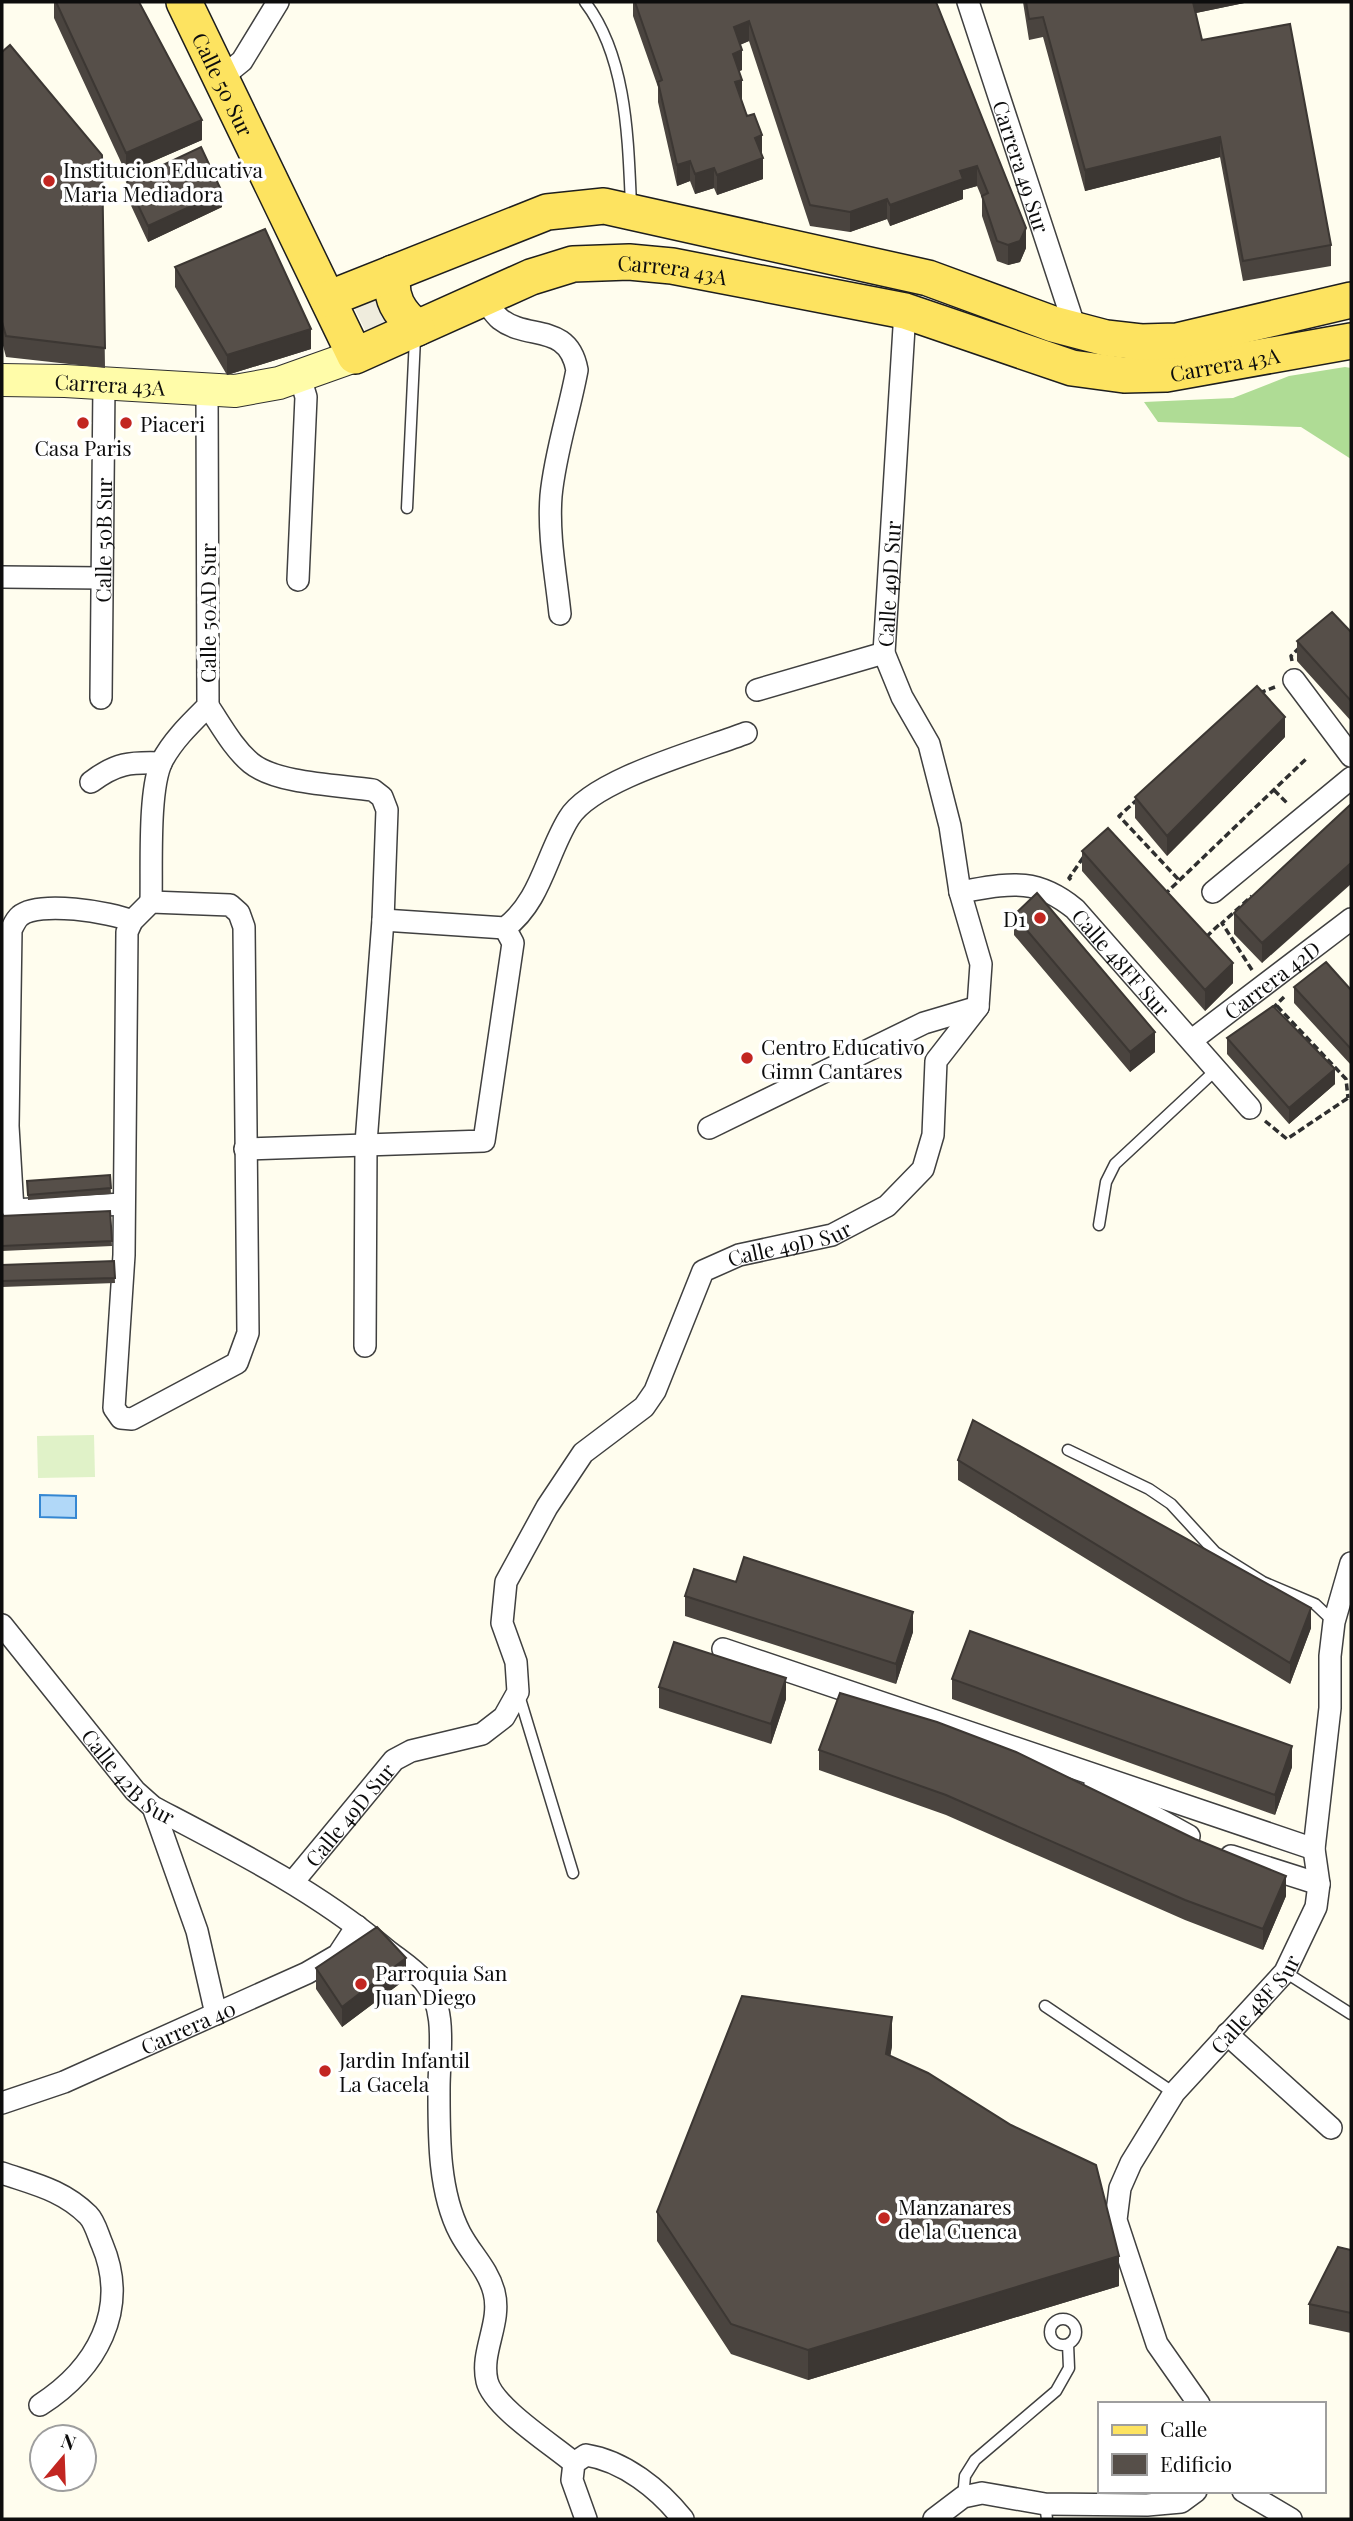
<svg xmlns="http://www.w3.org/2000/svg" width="1353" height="2521" viewBox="0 0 1353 2521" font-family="'Playfair Display',serif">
<rect width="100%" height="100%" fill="#fffdee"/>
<!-- forest -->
<path fill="#afdc95" d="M 1345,367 L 1351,368 L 1351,459 L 1301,427 L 1158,422 L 1144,402 L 1233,398 L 1289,376 Z"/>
<!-- pitch -->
<path fill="#e0f2c8" d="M 94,1435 L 95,1477 L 38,1478 L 37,1436 Z"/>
<!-- plaza -->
<path fill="#efecdd" d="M 382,290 L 397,322 L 368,336 L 352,303 Z"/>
<!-- water -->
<path fill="#b1d8f8" stroke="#3587d2" stroke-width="2" d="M 40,1495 L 76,1496 L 76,1518 L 40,1517 Z"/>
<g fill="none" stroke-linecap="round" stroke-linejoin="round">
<defs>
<path id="service" d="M 585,2 C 627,57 628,139 631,205
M 407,508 L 415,338
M 1099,1225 L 1106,1182 L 1115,1164 L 1217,1069
M 1068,1450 L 1149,1489 L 1171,1504 L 1215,1552 L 1263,1582 L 1315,1604 L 1334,1622
M 518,1692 L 573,1873
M 1285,1972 L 1351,2014
M 1045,2006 L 1174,2093
M1050 2332a13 13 0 1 1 26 0a13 13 0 1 1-26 0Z
M 963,2497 L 965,2476 L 975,2460 L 1056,2391 L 1069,2368 L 1068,2344
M 1045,2504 L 1047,2519"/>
<g id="minor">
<path id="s1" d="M 968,2 L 1076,331"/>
<path d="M 221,78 L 242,61 L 278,2"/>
<path d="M 483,298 C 488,304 494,314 500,319 C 528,341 568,322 577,370 C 569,413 555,453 551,496 C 548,536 556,575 560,614"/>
<path d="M 2,577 L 102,578"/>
<path d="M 298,580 L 306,397 L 300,377"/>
<path d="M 1294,680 L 1351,756"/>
<path d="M 757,690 L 884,653"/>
<path id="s2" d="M 101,698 L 104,383"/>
<path d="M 208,706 C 221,725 233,748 251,763 C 277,784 339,785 373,790 L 382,797 L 387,810 L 383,920 L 366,1143 L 365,1346"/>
<path d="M 91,782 C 116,763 130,762 161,763"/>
<path id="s3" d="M 960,892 C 1008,884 1035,876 1075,909 L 1250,1108"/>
<path d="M 1213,892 L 1351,778"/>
<path d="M 151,902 L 230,905 L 239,913 L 244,927 L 248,1333 L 237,1363 L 132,1419 L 121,1418 L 114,1408 L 124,1255 L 127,932 L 132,921 Z"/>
<path d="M 151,902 C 152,868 148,789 162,761 C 173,740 191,723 208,706 L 207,390"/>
<path d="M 383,920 L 505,928 C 541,901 546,855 569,818 C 593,779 702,750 746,733"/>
<path id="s4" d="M 1192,1040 L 1351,919"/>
<path d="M 709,1128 L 924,1023 L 978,1007"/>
<path d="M 245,1149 L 484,1141 L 513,943 L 505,928"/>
<path d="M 123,1204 L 13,1210 L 8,1126 L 11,930 C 13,926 16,919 20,916 C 38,900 111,912 132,921"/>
<path id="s5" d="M 2,1625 L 135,1791 L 153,1807 C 233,1849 313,1889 383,1947 C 396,1958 413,1968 424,1981 C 448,2008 439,2054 439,2088 C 439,2134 438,2191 460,2233 C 471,2254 488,2269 494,2292 C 502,2323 480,2351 487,2381 C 493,2407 553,2445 574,2463"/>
<path d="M 723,1649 L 1314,1849"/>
<path d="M 1095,1784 L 1189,1836"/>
<path d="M 153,1807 L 197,1931 L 216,2014"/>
<path d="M 1231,1856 L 1319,1884"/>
<path id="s6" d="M 293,1882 L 394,1760 L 411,1751 L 482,1734 L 504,1717 L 518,1692 L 516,1662 L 502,1623 L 506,1582 L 547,1507 L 583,1453 L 644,1407 L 655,1391 L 703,1271 L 739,1255 L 832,1235 L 887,1206 L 923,1169 L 933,1135 L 936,1061 L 978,1007 L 981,964 L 960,892 L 950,826 L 929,744 L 902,697 L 884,653 L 905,311"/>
<path d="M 1227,2034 L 1331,2128"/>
<path id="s7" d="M 2,2103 L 64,2082 L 307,1973 L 338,1955 L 357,1926"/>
<path d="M 2,2173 C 34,2184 63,2190 88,2215 C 95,2222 98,2235 102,2244 C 130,2310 96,2369 40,2405"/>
<path id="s8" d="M 1199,2404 L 1157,2344 L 1116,2220 L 1120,2188 L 1131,2163 L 1174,2093 L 1285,1972 L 1316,1907 L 1319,1884 L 1314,1849 L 1330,1708 L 1330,1656 L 1334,1622 L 1351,1563"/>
<path d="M 1243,2491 L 1291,2519"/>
<path d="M 586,2519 L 572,2480 L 574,2463 L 586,2455 C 624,2461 659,2489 683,2519"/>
<path d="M 934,2519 L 963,2497 L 982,2493 L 1045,2504 L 1147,2505 L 1181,2502 L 1196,2491"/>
</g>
<g id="secondary">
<path id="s9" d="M 2,380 L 65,381 L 235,391 L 279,383 L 355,356"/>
</g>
<g id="primary">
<path id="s10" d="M 184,2 L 355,356 L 531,277 L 573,264 L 629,262 L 672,266 L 905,311 L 1072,368 L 1124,375 L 1166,374 L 1351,341"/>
<path d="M 393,273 C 389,298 399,313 417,328"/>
<path d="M 328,299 L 547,212 L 604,206 L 928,278 L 1053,324 L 1106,338 L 1141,342 L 1177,341 L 1351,300"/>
</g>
</defs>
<!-- service casing -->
<use href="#service" stroke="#404040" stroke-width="13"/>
<!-- minor casing -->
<use href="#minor" stroke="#404040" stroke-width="24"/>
<!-- secondary casing -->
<use href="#secondary" stroke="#2f2f2f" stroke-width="34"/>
<!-- primary casing -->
<use href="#primary" stroke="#1e1e1e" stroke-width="38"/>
<!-- path -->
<path stroke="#2f2f2f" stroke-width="3.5" stroke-dasharray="7 3.5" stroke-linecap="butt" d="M 1292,661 L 1291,656 L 1299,648
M 1259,693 L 1275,687
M 1274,790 L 1287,803
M 1138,799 L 1119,816 L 1179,880
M 1071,880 L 1069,878 L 1085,855
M 1164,895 L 1306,759
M 1206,937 L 1221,923
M 1252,970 L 1222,923 L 1252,896
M 1277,1006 L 1346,1079 L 1348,1098
M 1272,1009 L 1284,997
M 1265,1121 L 1287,1139 L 1348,1098 L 1351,1100"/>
<!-- service -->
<use href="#service" stroke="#fff" stroke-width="10"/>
<!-- minor -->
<use href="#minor" stroke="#fff" stroke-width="21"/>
<!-- secondary -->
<use href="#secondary" stroke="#fffca9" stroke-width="32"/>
<!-- primary -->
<use href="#primary" stroke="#fde360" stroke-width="35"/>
</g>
<!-- wall -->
<path fill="#4a443f" d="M 54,2 L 139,2 L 202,140 L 126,173 L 54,18 Z
M 633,2 L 936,2 L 1026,248 L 1020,262 L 1008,265 L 997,261 L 982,216 L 982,198 L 977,186 L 963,190 L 963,199 L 890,226 L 887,219 L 850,232 L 810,226 L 749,41 L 740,45 L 742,70 L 739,71 L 741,100 L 762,155 L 763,179 L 717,195 L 714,188 L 695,194 L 690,181 L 677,186 L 658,102 L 658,87 L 633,16 Z
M 1023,2 L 1249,2 L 1196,13 L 1202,40 L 1331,245 L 1331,266 L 1243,281 L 1220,157 L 1085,191 L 1043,37 L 1029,40 Z
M 2,52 L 102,155 L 105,368 L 6,357 L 2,342 Z
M 127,182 L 222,207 L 148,242 L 127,197 Z
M 175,267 L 311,349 L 227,375 L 175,287 Z
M 1351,632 L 1351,721 L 1297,661 L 1297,641 Z
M 1285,737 L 1167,856 L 1135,818 L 1135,797 Z
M 1351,804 L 1262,963 L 1234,934 L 1234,913 Z
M 1082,851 L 1233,983 L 1205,1011 L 1082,871 Z
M 1014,915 L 1155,1052 L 1130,1072 L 1014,935 Z
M 1294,987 L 1351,990 L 1351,1065 L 1294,1003 Z
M 1227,1038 L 1335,1084 L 1289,1124 L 1227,1054 Z
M 110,1175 L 111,1194 L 28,1200 L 27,1181 Z
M 110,1211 L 112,1246 L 2,1251 L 2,1216 Z
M 114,1261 L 115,1283 L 2,1287 L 2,1265 Z
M 958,1460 L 1311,1628 L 1290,1684 L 958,1480 Z
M 736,1582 L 913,1632 L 896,1684 L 685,1616 L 685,1596 Z
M 952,1679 L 1292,1767 L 1275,1815 L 952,1699 Z
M 659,1687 L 786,1699 L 771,1744 L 659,1708 Z
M 819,1750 L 1286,1896 L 1263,1950 L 1185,1920 L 946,1815 L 819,1770 Z
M 316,1968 L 406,1979 L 342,2027 L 316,1989 Z
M 892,2046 L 890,2056 L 1119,2286 L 808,2380 L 731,2354 L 657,2241 L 657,2212 Z
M 1351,2250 L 1351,2333 L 1309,2324 L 1309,2304 Z"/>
<!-- shaded-wall -->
<path fill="#3c3733" d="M 1191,2 L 1249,2 L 1191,14 Z
M 749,21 L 749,41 L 734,47 L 734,27 Z
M 742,50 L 742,70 L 733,74 L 733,54 Z
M 742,80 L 742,100 L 735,102 L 735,82 Z
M 202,120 L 202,140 L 126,173 L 126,153 Z
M 762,135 L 762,156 L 755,138 Z
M 1220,137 L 1220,157 L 1085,191 L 1085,170 Z
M 763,158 L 763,179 L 717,195 L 717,175 Z
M 690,161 L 690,181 L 677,186 L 677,165 Z
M 977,166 L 977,186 L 963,190 L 963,199 L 890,226 L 890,205 L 960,171 Z
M 714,168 L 714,188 L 695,194 L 695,174 Z
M 222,192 L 222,207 L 148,242 L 148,226 Z
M 887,199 L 887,219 L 850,232 L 850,212 Z
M 1026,228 L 1026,248 L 1020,262 L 1008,265 L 1008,245 Z
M 311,329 L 311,349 L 227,375 L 227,355 Z
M 1285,717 L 1285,737 L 1167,856 L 1167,836 Z
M 1351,863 L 1351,884 L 1262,963 L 1262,943 Z
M 1233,963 L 1233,983 L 1205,1011 L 1205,990 Z
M 1155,1032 L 1155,1052 L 1130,1072 L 1130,1052 Z
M 1335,1069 L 1335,1084 L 1289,1124 L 1289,1108 Z
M 1311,1608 L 1311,1628 L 1290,1684 L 1290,1663 Z
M 913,1612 L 913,1632 L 896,1684 L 896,1664 Z
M 786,1678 L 786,1699 L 771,1744 L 771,1724 Z
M 1292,1746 L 1292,1767 L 1275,1815 L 1275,1795 Z
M 1286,1876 L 1286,1896 L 1263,1950 L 1263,1929 Z
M 406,1958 L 406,1979 L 342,2027 L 342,2007 Z
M 892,2017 L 892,2046 L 886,2083 L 886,2054 Z
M 1119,2256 L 1119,2286 L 808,2380 L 808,2350 Z"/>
<!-- building -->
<path fill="#564f49" stroke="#3c3733" stroke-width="2" d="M 56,2 L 139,2 L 202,120 L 126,153 Z
M 635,2 L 936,2 L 1026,228 L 1020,241 L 1008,245 L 997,241 L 982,196 L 988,193 L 977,166 L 960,171 L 963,179 L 890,205 L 887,199 L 850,212 L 810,205 L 749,21 L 734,27 L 742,50 L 733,54 L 742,80 L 735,82 L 747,116 L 754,114 L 762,135 L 755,138 L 763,158 L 717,175 L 714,168 L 695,174 L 690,161 L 677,165 L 658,82 L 662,80 Z
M 1026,2 L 1193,2 L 1202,40 L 1290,24 L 1331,245 L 1243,261 L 1220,137 L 1085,170 L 1043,17 L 1029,19 Z
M 10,45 L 102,155 L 105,348 L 6,336 L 2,322 L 2,52 Z
M 201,147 L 222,192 L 148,226 L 127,182 Z
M 265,229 L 311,329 L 227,355 L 175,267 Z
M 1332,612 L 1351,632 L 1351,701 L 1297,641 Z
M 1257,686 L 1285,717 L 1167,836 L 1135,797 Z
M 1351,804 L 1351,863 L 1262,943 L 1234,913 Z
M 1108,828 L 1233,963 L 1205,990 L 1082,851 Z
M 1037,893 L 1155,1032 L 1130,1052 L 1014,915 Z
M 1326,962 L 1351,990 L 1351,1049 L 1294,987 Z
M 1273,1006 L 1335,1069 L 1289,1108 L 1227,1038 Z
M 110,1175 L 111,1188 L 28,1195 L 27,1181 Z
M 110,1211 L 112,1241 L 2,1246 L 2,1216 Z
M 114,1261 L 115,1278 L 2,1281 L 2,1265 Z
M 973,1420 L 1311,1608 L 1290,1663 L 958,1460 Z
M 744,1557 L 913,1612 L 896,1664 L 685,1596 L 694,1569 L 736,1582 Z
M 970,1631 L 1292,1746 L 1275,1795 L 952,1679 Z
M 674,1642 L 786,1678 L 771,1724 L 659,1687 Z
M 840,1693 L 937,1722 L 1016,1752 L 1195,1839 L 1286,1876 L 1263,1929 L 1185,1900 L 946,1795 L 819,1750 Z
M 377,1927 L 406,1958 L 342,2007 L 316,1968 Z
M 742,1996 L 892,2017 L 886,2054 L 928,2073 L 1011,2125 L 1096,2165 L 1119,2256 L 808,2350 L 731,2324 L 657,2212 Z
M 1338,2247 L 1351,2250 L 1351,2313 L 1309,2304 Z"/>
<!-- markers -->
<g fill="#c22621" stroke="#fff" stroke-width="2.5">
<circle cx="49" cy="181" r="7"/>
<circle cx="83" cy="423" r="7"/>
<circle cx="126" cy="423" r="7"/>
<circle cx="1040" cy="918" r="7"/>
<circle cx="747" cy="1058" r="7"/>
<circle cx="361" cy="1984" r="7"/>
<circle cx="325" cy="2071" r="7"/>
<circle cx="884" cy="2218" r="7"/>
</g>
<g text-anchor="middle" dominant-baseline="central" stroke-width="7" stroke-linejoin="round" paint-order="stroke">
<!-- street labels -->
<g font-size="21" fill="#0d0d0d" stroke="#fff">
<text stroke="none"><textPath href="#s10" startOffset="91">Calle 50 Sur</textPath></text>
<text stroke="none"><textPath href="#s1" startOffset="173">Carrera 49 Sur</textPath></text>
<text stroke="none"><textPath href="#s10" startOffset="730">Carrera 43A</textPath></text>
<text stroke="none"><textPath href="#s10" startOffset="1297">Carrera 43A</textPath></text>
<text stroke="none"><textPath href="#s9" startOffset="108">Carrera 43A</textPath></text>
<text stroke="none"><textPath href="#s2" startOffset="158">Calle 50B Sur</textPath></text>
<text stroke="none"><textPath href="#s6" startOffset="1662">Calle 49D Sur</textPath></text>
<text transform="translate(207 613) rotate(-90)">Calle 50AD Sur</text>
<text stroke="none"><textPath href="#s3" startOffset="192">Calle 48FF Sur</textPath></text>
<text stroke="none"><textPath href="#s4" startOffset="100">Carrera 42D</textPath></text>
<text stroke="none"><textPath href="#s6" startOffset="886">Calle 49D Sur</textPath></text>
<text stroke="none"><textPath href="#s5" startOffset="198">Calle 42B Sur</textPath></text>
<text stroke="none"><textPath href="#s6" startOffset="88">Calle 49D Sur</textPath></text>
<text stroke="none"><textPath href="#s8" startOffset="466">Calle 48F Sur</textPath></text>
<text stroke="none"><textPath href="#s7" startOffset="201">Carrera 40</textPath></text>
</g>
<!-- poi labels -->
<g font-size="21" fill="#0d0d0d" stroke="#fff" text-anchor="start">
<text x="63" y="169">Institucion Educativa<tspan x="63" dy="24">Maria Mediadora</tspan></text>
<text x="140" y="423">Piaceri</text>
<text x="83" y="447" text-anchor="middle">Casa Paris</text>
<text x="1026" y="918" text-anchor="end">D1</text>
<text x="761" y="1046">Centro Educativo<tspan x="761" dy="24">Gimn Cantares</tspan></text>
<text x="375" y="1972">Parroquia San<tspan x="375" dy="24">Juan Diego</tspan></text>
<text x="339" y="2059">Jardin Infantil<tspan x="339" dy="24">La Gacela</tspan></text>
<text x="898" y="2206">Manzanares<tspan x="898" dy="24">de la Cuenca</tspan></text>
</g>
</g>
<!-- border -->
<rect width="1353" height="2521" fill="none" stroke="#0d0d0d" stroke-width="7"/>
<!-- legend -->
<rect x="1098" y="2402" width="228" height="91" fill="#ffffff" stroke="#9e9e9e" stroke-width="2"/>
<rect x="1112" y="2425" width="35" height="10" fill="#fde360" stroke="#9e9e9e" stroke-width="2"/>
<text x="1160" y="2437" font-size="21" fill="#0d0d0d">Calle</text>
<rect x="1112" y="2454" width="35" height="21" fill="#564f49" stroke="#9e9e9e" stroke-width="2"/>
<text x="1160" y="2472" font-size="21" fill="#0d0d0d">Edificio</text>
<!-- north arrow -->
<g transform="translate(63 2458) rotate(19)"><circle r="33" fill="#ffffff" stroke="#9e9e9e" stroke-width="2"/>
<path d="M0-5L12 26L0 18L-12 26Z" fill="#c22621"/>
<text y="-10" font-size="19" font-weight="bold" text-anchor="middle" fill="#0d0d0d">N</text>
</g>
</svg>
